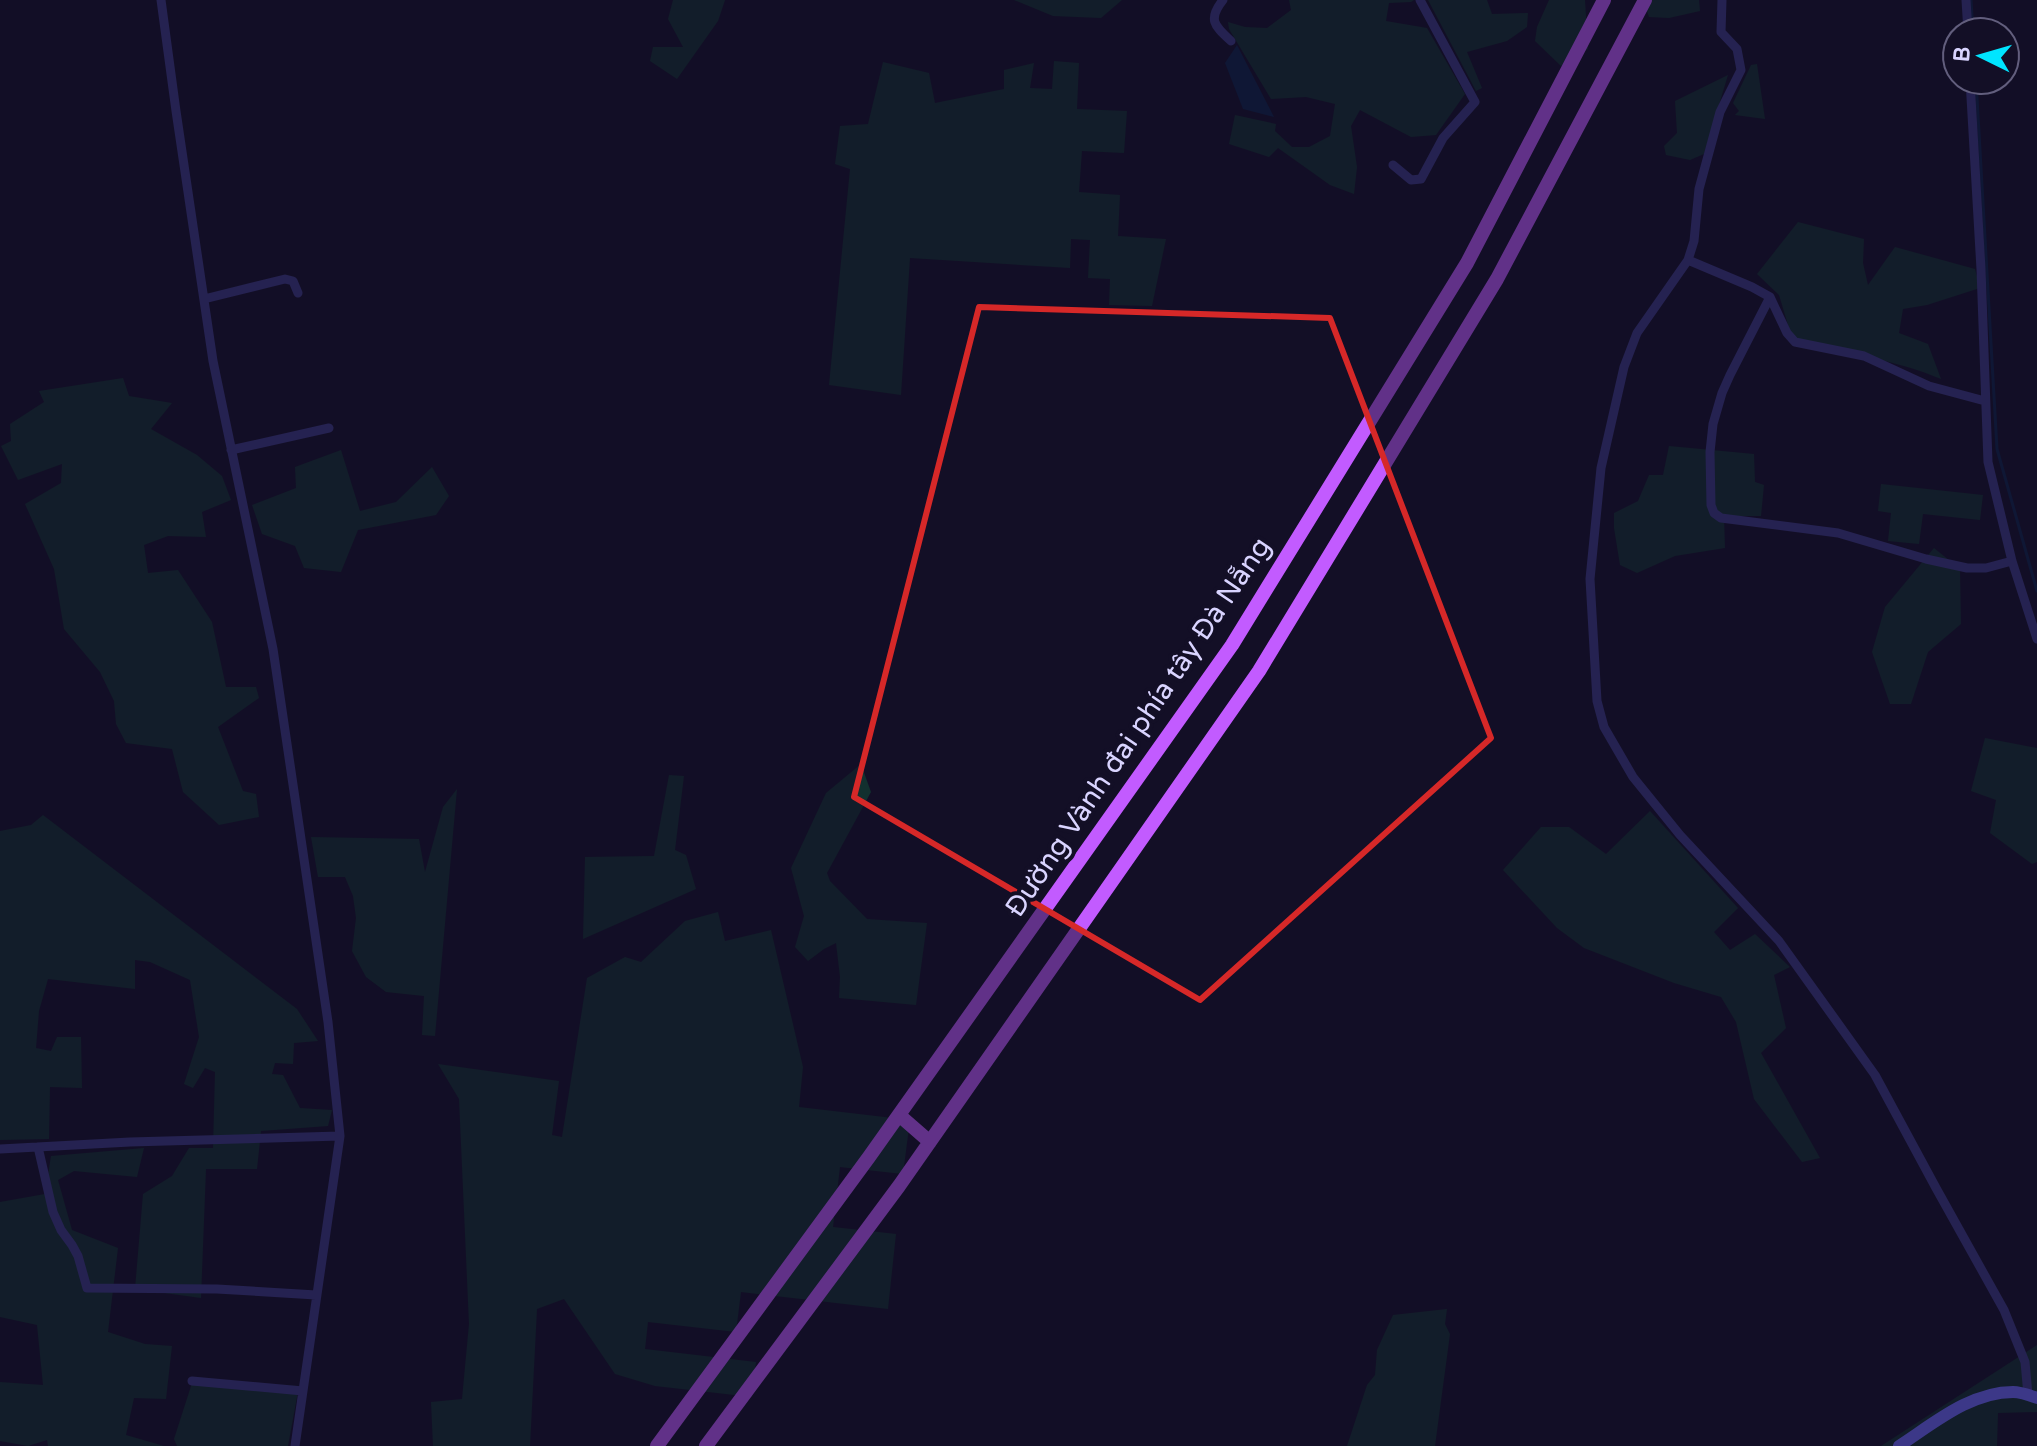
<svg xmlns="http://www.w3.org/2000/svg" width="2037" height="1446" viewBox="0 0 2037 1446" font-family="'Varela Round',sans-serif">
<rect width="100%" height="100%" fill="#130f26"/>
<!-- green -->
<path fill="#12302f" d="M 673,0 L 725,0 L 718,21 L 677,79 L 650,61 L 653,47 L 683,47 L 668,19 Z
M 1014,0 L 1122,0 L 1101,18 L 1053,16 Z
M 1289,0 L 1414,0 L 1411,2 L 1389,3 L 1386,21 L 1427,28 L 1465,94 L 1436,135 L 1411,137 L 1360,110 L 1351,126 L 1357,167 L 1354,194 L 1330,185 L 1278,148 L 1269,157 L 1229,144 L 1235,115 L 1276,124 L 1275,131 L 1292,147 L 1309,147 L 1330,136 L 1335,104 L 1306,97 L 1271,99 L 1229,29 L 1228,22 L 1245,27 L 1267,28 L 1291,10 Z
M 1428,0 L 1487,0 L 1492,14 L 1528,13 L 1527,27 L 1507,41 L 1467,52 L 1482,88 L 1476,91 Z
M 1549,0 L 1585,0 L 1588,49 L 1561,66 L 1535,41 L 1537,27 Z
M 1643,0 L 1699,0 L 1700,11 L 1669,18 L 1649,17 Z
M 1054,61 L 1079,63 L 1077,109 L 1127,111 L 1124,153 L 1082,151 L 1079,192 L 1120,195 L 1118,236 L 1166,239 L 1152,306 L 1109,305 L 1110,279 L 1088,278 L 1090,240 L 1071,239 L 1070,268 L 910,258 L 901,395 L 829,385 L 850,169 L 835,164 L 840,126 L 868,124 L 883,62 L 929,73 L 935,103 L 1004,89 L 1004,70 L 1034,63 L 1030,88 L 1052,89 Z
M 1757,64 L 1765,119 L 1735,115 L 1739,111 L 1733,103 L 1751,65 Z
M 1728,75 L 1704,154 L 1690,160 L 1666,155 L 1664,146 L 1677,133 L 1675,101 Z
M 1798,222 L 1864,239 L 1863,263 L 1868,285 L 1895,247 L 1975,269 L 1980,288 L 1927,305 L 1903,309 L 1899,333 L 1928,344 L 1941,379 C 1894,359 1841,353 1792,338 L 1779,295 L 1757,274 Z
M 123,378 L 129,396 L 172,403 L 151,429 L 197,455 L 222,476 L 231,500 L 202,512 L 206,537 L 168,536 L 144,545 L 148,573 L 178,570 L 212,622 L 226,687 L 256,687 L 259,698 L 218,727 L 243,791 L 256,794 L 259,817 L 219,825 L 183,792 L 172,749 L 126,743 L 116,724 L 114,701 L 100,672 L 64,629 L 54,569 L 25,504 L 61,483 L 62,464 L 18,480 L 1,446 L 11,441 L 10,424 L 44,402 L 39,391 Z
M 1669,446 L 1754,454 L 1755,482 L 1764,485 L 1761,516 L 1724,516 L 1725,548 L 1675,556 L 1637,573 L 1620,565 L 1614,528 L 1614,513 L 1638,501 L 1649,475 L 1663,475 Z
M 341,450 L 360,511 L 396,502 L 432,467 L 449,496 L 436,515 L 358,530 L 341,572 L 304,568 L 295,546 L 262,534 L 252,505 L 296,488 L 295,467 Z
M 1881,484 L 1983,495 L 1980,520 L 1923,514 L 1919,544 L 1888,541 L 1891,513 L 1878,511 Z
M 1934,548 L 1960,569 L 1961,624 L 1928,652 L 1911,704 L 1890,704 L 1872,652 L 1885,607 Z
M 1985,738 L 2037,748 L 2037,862 L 2032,864 L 1990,833 L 1996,800 L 1971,791 Z
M 861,764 L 871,792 L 827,873 L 830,881 L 867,919 L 927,923 L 916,1005 L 839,998 L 840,977 L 836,943 L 824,949 L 808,961 L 795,947 L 804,916 L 791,868 L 826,793 Z
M 669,775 L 684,776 L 675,850 L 686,855 L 696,889 L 583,939 L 585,857 L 654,856 Z
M 457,789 L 435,1036 L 422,1035 L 424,996 L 386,992 L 366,977 L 352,951 L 356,918 L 353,896 L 345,877 L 318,877 L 311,837 L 419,839 L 425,872 L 443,807 Z
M 1650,811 L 1738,908 L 1714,932 L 1730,950 L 1755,934 L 1790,967 L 1774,975 L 1786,1028 L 1761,1053 L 1820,1158 L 1802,1162 L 1754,1099 L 1736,1022 L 1721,997 L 1674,983 L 1584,948 L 1557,928 L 1503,870 L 1541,827 L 1569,827 L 1606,854 Z
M 43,815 L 297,1009 L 318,1041 L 294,1043 L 293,1064 L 275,1063 L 272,1074 L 283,1075 L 300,1108 L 332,1110 L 328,1126 L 261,1131 L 257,1169 L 206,1169 L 201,1298 L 135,1289 L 143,1194 L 172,1176 L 189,1148 L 213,1148 L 215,1072 L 205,1068 L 193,1088 L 184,1084 L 199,1037 L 190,980 L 150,962 L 135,960 L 135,989 L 48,979 L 39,1011 L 36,1048 L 51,1051 L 57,1037 L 81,1037 L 82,1088 L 50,1087 L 49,1139 L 0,1140 L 0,831 L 31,825 Z
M 718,912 L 725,941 L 771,930 L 803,1067 L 799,1107 L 910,1120 L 903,1174 L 840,1167 L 833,1227 L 896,1234 L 888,1309 L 741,1292 L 736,1332 L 648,1322 L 645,1349 L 756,1362 L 752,1397 L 655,1386 L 615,1374 L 564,1299 L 537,1309 L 530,1446 L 433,1446 L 431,1402 L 462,1399 L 469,1324 L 459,1099 L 438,1064 L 559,1081 L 552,1135 L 562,1137 L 587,978 L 625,957 L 641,962 L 685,921 Z
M 144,1148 L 137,1177 L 74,1171 L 58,1180 L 72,1230 L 118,1248 L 108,1332 L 145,1344 L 172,1346 L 166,1399 L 134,1398 L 126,1435 L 164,1446 L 48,1446 L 47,1440 L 28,1446 L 0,1441 L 0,1382 L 43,1385 L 37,1325 L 0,1317 L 0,1202 L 45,1194 L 51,1156 Z
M 1447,1309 L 1445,1324 L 1450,1334 L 1435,1446 L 1347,1446 L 1367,1385 L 1375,1375 L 1377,1350 L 1393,1315 Z
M 2037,1345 L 2037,1412 L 1998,1413 L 1997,1446 L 1881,1446 Z
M 192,1383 L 299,1386 L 288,1446 L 177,1446 L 174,1439 Z"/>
<!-- water -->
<path fill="#0c2248" d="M 1237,45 L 1274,117 L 1243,109 L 1225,63 Z"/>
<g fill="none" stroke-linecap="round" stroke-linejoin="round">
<!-- stream -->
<path stroke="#0c2248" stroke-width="3" d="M 1971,0 L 1973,32
M 1976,80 L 1997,449 L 2037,591"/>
<!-- street -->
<path stroke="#3d3a85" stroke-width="9" d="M 161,0 L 176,111 L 213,361 L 273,649 L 328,1022 L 340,1136 L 295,1446
M 1223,0 C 1207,20 1215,26 1231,41
M 1722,0 L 1721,32 L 1737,49 L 1741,70 L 1720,112 L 1699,189 L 1694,241 L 1688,260 L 1637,333 L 1624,367 L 1601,468 L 1590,579 L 1597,701 L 1604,727 L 1633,777 L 1680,835 L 1779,941 L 1875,1075 L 1936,1188 L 2004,1310 L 2025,1362 L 2028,1395
M 1966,0 L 1968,32
M 1970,80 L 1981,269 L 1988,462 L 2012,561 L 2037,639
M 1393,165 L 1411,180 L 1421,179 L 1443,138 L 1475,102 L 1420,0
M 1688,260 L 1752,287 L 1770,297 L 1787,333 L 1795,342 L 1864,356 L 1929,386 L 1985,401
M 1770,297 L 1730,375 L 1722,393 L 1713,424 L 1710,452 L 1711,505 L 1714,513 L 1721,518 L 1838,533 L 1926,559 L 1967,568 L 1986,568 L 2012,561
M 204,299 L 285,279 L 293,281 L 298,293
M 231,450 L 329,428
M 38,1147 L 53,1212 L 61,1230 L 72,1245 L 78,1256 L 87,1288 L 217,1289 L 316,1295
M 0,1149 L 130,1142 L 340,1136
M 192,1381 L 303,1391"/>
<!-- secondary -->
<path stroke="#6f6bff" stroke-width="12" d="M 1899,1446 C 1933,1424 1970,1392 2013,1392 C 2021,1392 2029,1395 2037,1398"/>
<!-- primary -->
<path stroke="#c25bff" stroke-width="14" d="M 899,1115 L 930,1142
M 657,1446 L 869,1157 L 1232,645 L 1467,263 L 1604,0
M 706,1446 L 899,1186 L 1259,671 L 1497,279 L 1645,0"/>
</g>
<!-- marked area -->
<path d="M0 0H2037V1446H0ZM 979,307 L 1330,318 L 1491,738 L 1200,1000 L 854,797 Z" fill="#130f26" fill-opacity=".55" fill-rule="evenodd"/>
<path fill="none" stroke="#d62828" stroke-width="6" stroke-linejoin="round" d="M 979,307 L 1330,318 L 1491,738 L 1200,1000 L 854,797 Z"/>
<g text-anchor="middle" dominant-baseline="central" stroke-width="8" stroke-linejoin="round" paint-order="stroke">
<!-- street labels -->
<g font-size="28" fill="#d9d4ff" stroke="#130f26">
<text transform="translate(1138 727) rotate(-56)">Đường Vành đai phía tây Đà Nẵng</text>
</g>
</g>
<!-- north arrow -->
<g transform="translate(1981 56) rotate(275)"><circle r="38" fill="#130f26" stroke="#625e7d" stroke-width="2"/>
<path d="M0-6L14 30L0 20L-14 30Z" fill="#00e5ff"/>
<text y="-12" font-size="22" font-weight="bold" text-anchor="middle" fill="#d9d4ff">B</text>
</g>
</svg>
